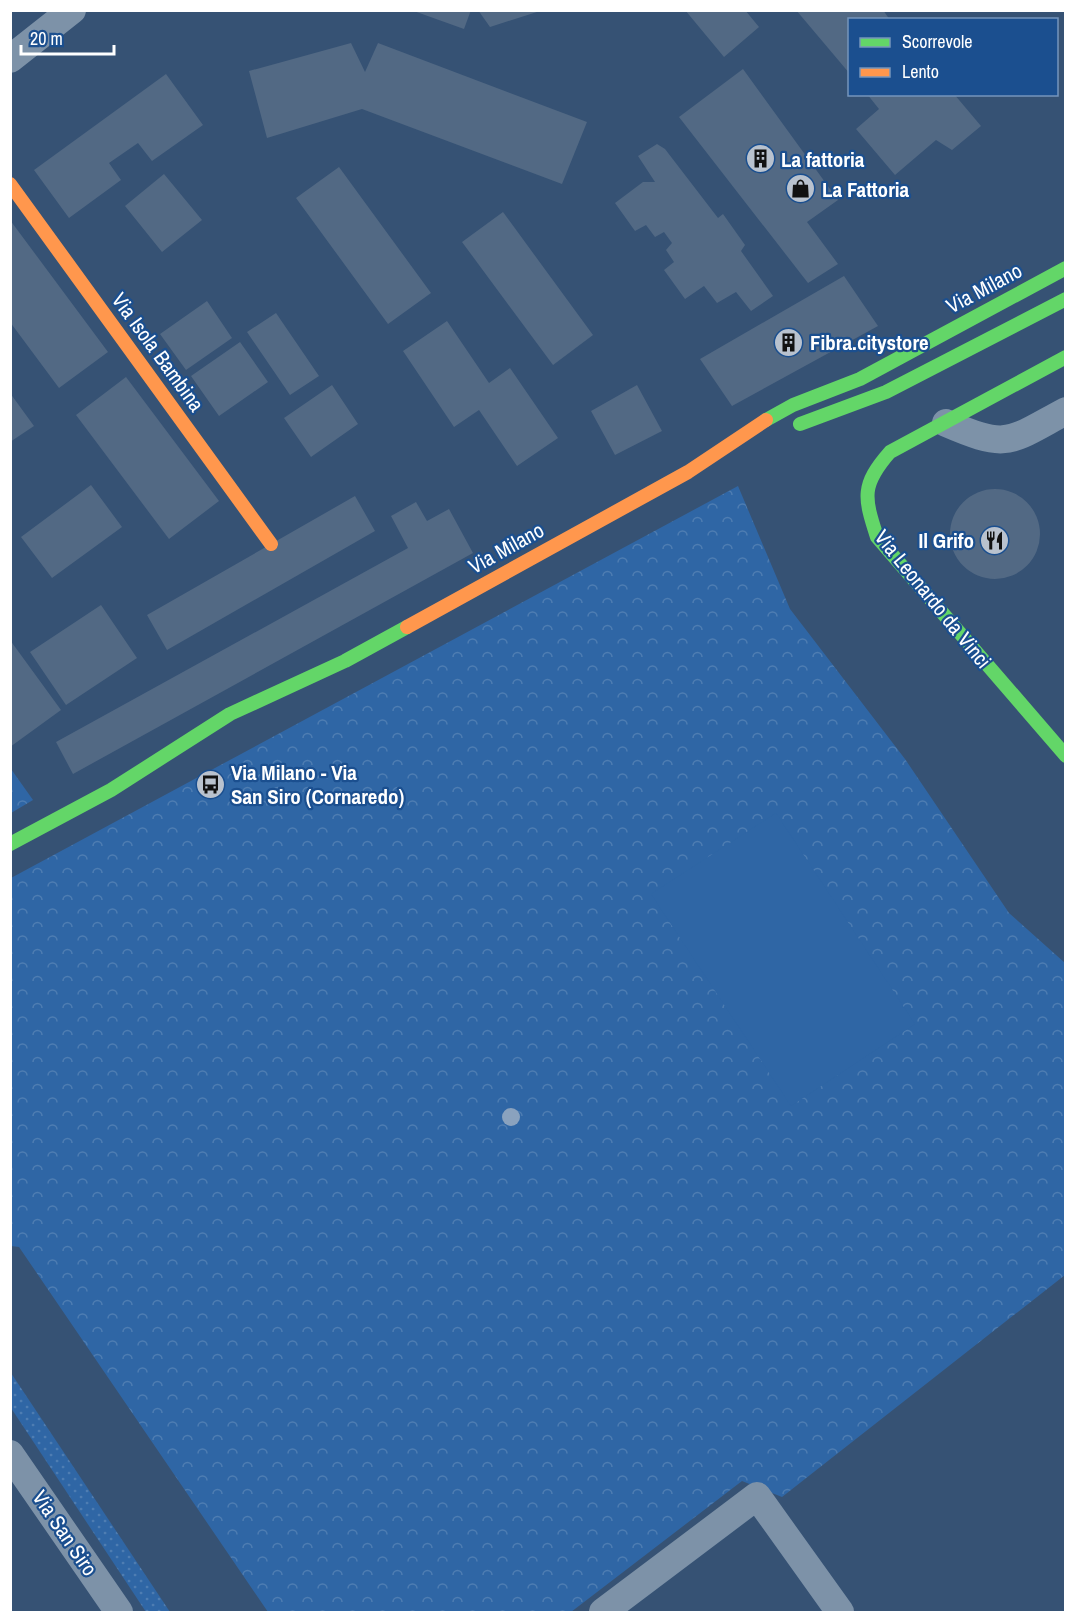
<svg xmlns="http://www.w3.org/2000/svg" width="1076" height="1623" viewBox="0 0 1076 1623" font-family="'Archivo Narrow',sans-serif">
<defs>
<pattern id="grass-dots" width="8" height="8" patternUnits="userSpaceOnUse" patternTransform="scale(1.5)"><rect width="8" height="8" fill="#2f66a5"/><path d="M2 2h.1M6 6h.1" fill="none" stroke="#4e7db2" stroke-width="1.8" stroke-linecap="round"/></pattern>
<pattern id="park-crowns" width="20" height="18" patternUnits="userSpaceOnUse" patternTransform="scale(1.5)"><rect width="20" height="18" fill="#2f66a5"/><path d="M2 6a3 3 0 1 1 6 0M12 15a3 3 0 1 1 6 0" fill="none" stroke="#4e7db2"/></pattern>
</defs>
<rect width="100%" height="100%" fill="#365274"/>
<!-- grass -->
<path fill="url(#grass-dots)" d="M 10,1373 L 11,1373 L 170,1612 L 146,1612 L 11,1408 Z"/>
<!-- park -->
<path fill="url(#park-crowns)" d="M 738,486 L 790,609 L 905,759 L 1009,913 L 1065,963 L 1065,1275 L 782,1497 L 742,1481 L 571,1612 L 268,1612 L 19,1247 L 11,1246 L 11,878 Z
M 11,769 L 33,800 L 11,813 L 10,813 Z"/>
<!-- garden -->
<path fill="#2f66a5" d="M 776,813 L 915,1024 L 791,1106 L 651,894 Z"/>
<!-- building -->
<path fill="#526984" d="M 411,10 L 471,10 L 464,29 Z
M 478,10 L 540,10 L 540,11 L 490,27 Z
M 685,10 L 745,10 L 759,27 L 724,57 Z
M 796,10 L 883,10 L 890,20 L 850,20 L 850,74 Z
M 351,43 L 365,72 L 378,43 L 587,122 L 562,184 L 362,109 L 267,138 L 249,71 Z
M 743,69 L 838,200 L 807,222 L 838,264 L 808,283 L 679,117 Z
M 166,74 L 203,125 L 152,161 L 138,143 L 109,163 L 121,180 L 69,218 L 34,170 Z
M 867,94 L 954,94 L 981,126 L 952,150 L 936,140 L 895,175 L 856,129 L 879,109 Z
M 657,144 L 665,149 L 718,218 L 723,214 L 745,245 L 741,251 L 773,296 L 751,311 L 736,292 L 717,303 L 704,286 L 685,299 L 664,270 L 674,262 L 666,250 L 672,243 L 664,232 L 655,237 L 646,225 L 635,231 L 615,203 L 643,182 L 655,182 L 638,156 Z
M 339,167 L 431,293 L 388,324 L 296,198 Z
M 164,174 L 202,220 L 162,252 L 125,206 Z
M 503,212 L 593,335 L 553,365 L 462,242 Z
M 10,220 L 108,352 L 59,388 L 10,322 Z
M 844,276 L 878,326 L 732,406 L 700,359 Z
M 207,301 L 232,338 L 186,370 L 160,334 Z
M 276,313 L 319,376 L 290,395 L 247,332 Z
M 447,321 L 489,383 L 510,368 L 558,438 L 517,466 L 479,410 L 454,427 L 403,351 Z
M 240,342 L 268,382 L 219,416 L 191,376 Z
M 126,377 L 219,501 L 169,539 L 76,415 Z
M 332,385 L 358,424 L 311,457 L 284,418 Z
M 637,385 L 662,431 L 615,455 L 591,411 Z
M 10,393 L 34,426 L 10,442 Z
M 91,485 L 122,527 L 52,578 L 21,537 Z
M950 534a45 45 0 1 1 90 0a45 45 0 1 1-90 0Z
M 355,496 L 375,531 L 167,650 L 147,615 Z
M 416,502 L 427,521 L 449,509 L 473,553 L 73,774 L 56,742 L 408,548 L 391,516 Z
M 101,605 L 137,658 L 66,705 L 30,652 Z
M 10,640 L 61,710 L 10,747 Z"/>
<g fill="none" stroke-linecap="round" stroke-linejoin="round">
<!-- street -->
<path stroke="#7d92a8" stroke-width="28" d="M 10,59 L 72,10
M 946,423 C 1009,450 1008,442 1066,411
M 10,1454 L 119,1612
M 603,1612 L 757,1496 L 840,1612"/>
<!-- fast -->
<path stroke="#63d668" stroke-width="14" d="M 1066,357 L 890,452 C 861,485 864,497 877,537 L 1066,756
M 766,420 L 793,405 L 860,379 L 1066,268
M 800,424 L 886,392 L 1066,299
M 10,844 L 111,790 L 230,714 L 345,661 L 407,627"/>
<!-- slow -->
<path stroke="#ff974d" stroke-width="14" d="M 10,184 L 271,544
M 407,627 L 688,472 L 766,420"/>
</g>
<!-- trees -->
<circle fill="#8aa2be" cx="511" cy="1117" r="9"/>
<!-- icons -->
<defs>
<symbol id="building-disc" viewBox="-11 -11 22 22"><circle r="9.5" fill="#b9c2ce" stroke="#1b4f8f"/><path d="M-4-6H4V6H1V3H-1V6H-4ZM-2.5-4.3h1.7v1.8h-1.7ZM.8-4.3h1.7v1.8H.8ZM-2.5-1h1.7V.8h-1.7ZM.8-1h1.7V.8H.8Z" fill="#111"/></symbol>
<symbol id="shop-disc" viewBox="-11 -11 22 22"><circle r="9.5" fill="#b9c2ce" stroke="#1b4f8f"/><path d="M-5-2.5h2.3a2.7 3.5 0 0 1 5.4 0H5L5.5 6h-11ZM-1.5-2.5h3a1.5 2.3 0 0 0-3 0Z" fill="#111"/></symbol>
<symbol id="restaurant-disc" viewBox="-11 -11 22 22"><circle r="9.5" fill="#b9c2ce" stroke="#1b4f8f"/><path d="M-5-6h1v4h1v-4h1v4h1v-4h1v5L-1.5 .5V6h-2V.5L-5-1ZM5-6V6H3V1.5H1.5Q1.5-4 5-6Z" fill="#111"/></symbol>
<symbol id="bus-disc" viewBox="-11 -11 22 22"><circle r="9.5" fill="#b9c2ce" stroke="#1b4f8f"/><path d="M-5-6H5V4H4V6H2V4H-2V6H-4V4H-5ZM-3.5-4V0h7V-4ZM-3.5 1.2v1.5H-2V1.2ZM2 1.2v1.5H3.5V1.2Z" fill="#111"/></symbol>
</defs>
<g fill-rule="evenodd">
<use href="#building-disc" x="744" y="142" width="33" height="33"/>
<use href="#shop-disc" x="784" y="172" width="33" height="33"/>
<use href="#building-disc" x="772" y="326" width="33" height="33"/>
<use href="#restaurant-disc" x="978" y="524" width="33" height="33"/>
<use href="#bus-disc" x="194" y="768" width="33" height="33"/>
</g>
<g text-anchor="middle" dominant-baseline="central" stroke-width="4.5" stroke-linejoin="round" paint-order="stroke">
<!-- poi labels -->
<g font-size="21" font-weight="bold" fill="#fff" stroke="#1b4f8f" text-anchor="start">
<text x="781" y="159">La fattoria</text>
<text x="822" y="189">La Fattoria</text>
<text x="810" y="342">Fibra.citystore</text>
<text x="974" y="540" text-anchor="end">Il Grifo</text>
<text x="231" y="772">Via Milano - Via<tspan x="231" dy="24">San Siro (Cornaredo)</tspan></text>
</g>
<!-- street labels -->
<g font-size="21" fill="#fff" stroke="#1b4f8f">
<text transform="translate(984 288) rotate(-28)">Via Milano</text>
<text transform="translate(158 352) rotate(54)">Via Isola Bambina</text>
<text transform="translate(506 548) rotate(-29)">Via Milano</text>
<text transform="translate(933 599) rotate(51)">Via Leonardo da Vinci</text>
<text transform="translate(65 1533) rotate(56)">Via San Siro</text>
</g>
</g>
<!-- border -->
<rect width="1076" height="1623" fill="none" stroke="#ffffff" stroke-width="24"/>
<!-- legend -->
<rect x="848" y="18" width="210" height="78" fill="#1b4f8f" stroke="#7695bc" stroke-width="1.5"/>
<rect x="860" y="38" width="30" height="9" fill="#63d668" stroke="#7695bc" stroke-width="1.5"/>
<text x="902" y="48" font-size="18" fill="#ffffff">Scorrevole</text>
<rect x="860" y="68" width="30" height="9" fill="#ff974d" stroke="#7695bc" stroke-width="1.5"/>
<text x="902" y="78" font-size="18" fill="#ffffff">Lento</text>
<!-- scale -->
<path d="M21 45v9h93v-9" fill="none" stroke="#ffffff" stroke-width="3"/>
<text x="30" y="45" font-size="18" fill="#ffffff" stroke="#1b4f8f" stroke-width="4.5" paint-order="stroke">20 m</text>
</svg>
